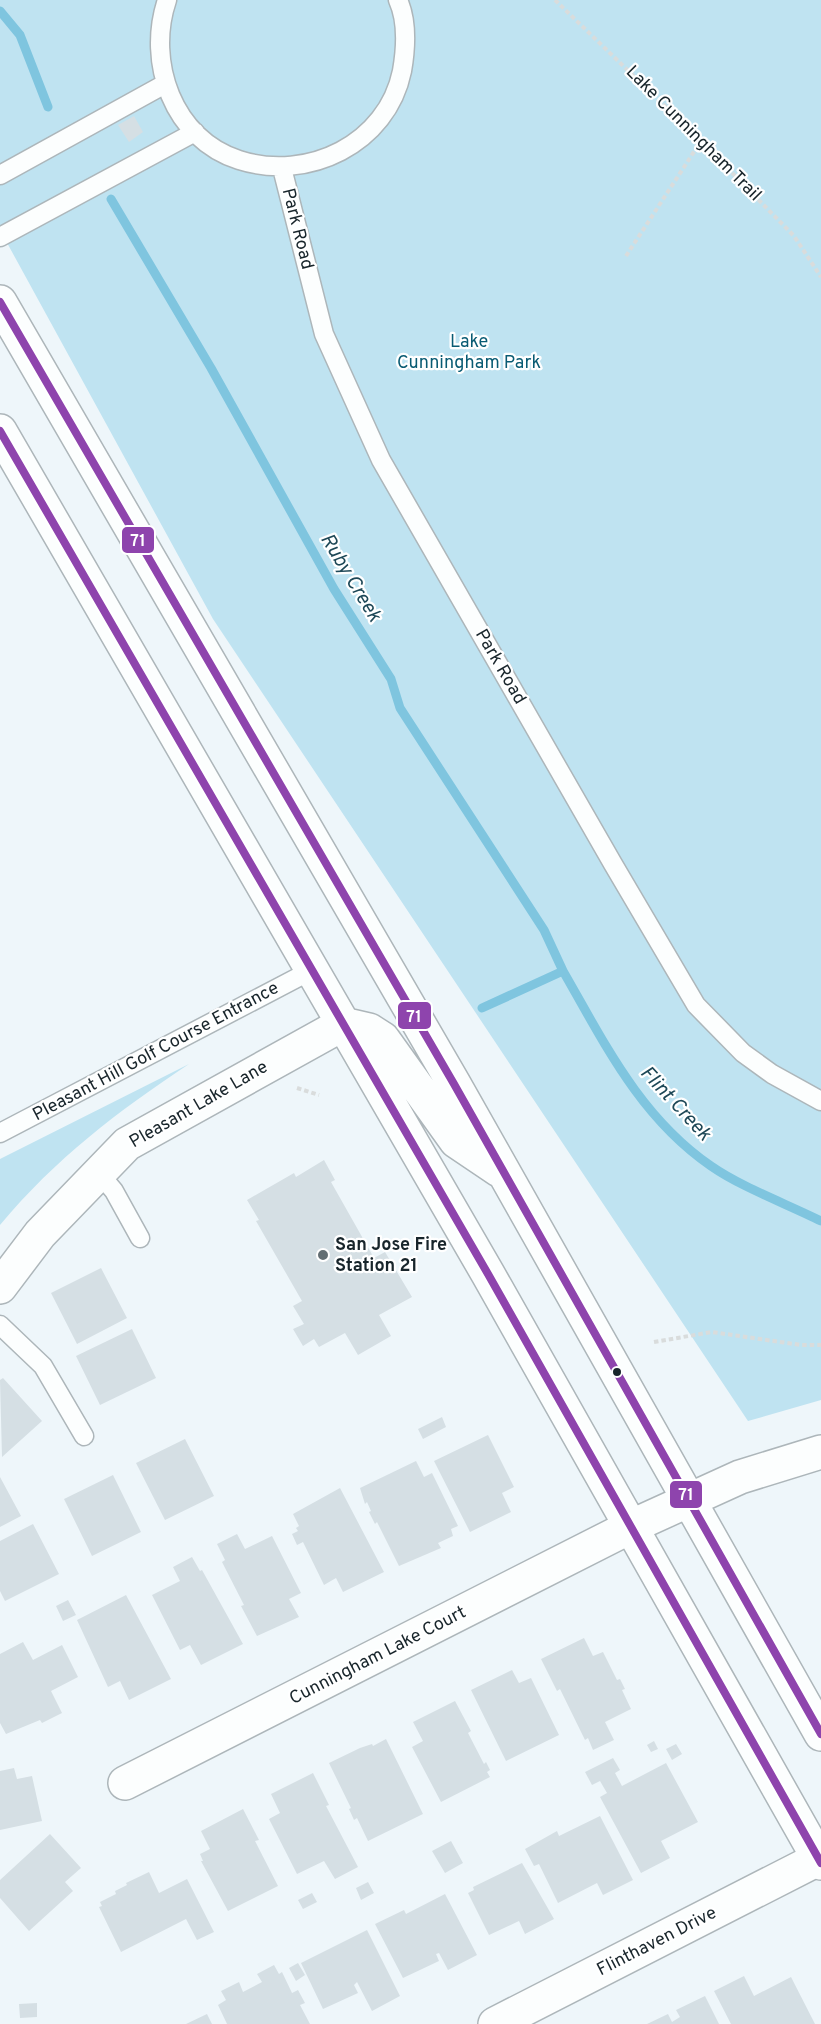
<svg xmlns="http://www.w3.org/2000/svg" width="821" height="2024" viewBox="0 0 821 2024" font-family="Overpass,sans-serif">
<rect width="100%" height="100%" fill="#eef6fa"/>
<!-- green -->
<path fill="#bfe3f1" d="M 0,0 L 821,0 L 821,1400 L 748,1421 L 213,619 L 0,230 Z
M 189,1064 C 117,1112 56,1158 0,1225 L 0,1159 Z"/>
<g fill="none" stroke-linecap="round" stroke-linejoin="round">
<!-- stream -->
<path stroke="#7fc5df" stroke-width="9" d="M 0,11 L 20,35 L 48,107
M 111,199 L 211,368 L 334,589 L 391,679 L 400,708 L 544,930 L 563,971
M 482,1008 L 563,971 C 605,1044 640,1117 711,1166 C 741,1187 787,1204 821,1221"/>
</g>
<!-- building -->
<path fill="#d5dfe4" d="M 134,116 L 143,132 L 129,142 L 118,125 Z
M 324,1160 L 335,1180 L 331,1182 L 374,1258 L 385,1252 L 412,1297 L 379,1315 L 391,1336 L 358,1355 L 345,1333 L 319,1347 L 314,1339 L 303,1346 L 293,1329 L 304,1324 L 293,1306 L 302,1301 L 256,1221 L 259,1220 L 247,1200 L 294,1173 L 296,1177 Z
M 101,1268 L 127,1318 L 77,1344 L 51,1293 Z
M 132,1329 L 156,1378 L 100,1405 L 76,1356 Z
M 3,1378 L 42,1421 L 2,1457 L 0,1380 Z
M 442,1417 L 446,1427 L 423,1439 L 418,1429 Z
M 488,1435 L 514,1487 L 502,1493 L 511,1512 L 470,1532 L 434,1461 Z
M 185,1439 L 214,1496 L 165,1520 L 136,1463 Z
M 416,1461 L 424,1477 L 432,1473 L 458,1526 L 451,1529 L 453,1536 L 438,1543 L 441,1548 L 399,1566 L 377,1522 L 375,1524 L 369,1512 L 371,1511 L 367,1502 L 365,1504 L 360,1488 Z
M 113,1475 L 141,1532 L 92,1556 L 64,1499 Z
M 0,1477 L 21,1516 L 0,1527 Z
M 340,1488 L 384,1572 L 343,1592 L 336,1578 L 324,1585 L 303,1542 L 297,1545 L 292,1534 L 298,1531 L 296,1528 L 299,1526 L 293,1514 Z
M 33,1524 L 59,1574 L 5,1601 L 0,1591 L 0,1541 Z
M 237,1534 L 245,1549 L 272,1536 L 301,1593 L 289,1599 L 299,1617 L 257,1636 L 241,1606 L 244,1605 L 222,1562 L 225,1560 L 217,1544 Z
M 192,1557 L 200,1571 L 202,1570 L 243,1644 L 201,1665 L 190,1645 L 180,1650 L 152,1595 L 180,1581 L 173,1567 Z
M 126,1595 L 171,1679 L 129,1700 L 120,1681 L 108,1687 L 77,1620 Z
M 68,1600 L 76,1615 L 63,1621 L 56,1606 Z
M 584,1638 L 593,1656 L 603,1652 L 617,1680 L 620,1679 L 625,1689 L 622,1690 L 631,1709 L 605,1722 L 614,1740 L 593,1750 L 588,1738 L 585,1740 L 560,1689 L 557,1691 L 541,1659 Z
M 23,1642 L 33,1660 L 62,1645 L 78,1677 L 51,1691 L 62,1713 L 42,1723 L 40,1720 L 6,1734 L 0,1723 L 0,1654 Z
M 512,1670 L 519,1683 L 531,1678 L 559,1735 L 506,1761 L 471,1690 Z
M 455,1701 L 471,1731 L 468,1733 L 484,1764 L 486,1762 L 490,1770 L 487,1772 L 490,1777 L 441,1802 L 412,1747 L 423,1741 L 413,1722 Z
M 386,1739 L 423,1814 L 368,1841 L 357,1818 L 354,1820 L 349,1809 L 351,1808 L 329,1763 L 360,1748 L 372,1744 L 373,1746 Z
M 654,1741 L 658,1749 L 651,1752 L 647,1745 Z
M 676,1744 L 682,1754 L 672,1760 L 666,1749 Z
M 613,1758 L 620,1770 L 615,1773 L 622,1786 L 666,1763 L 698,1822 L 661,1841 L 670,1858 L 641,1873 L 600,1797 L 607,1793 L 600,1781 L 592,1785 L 585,1772 Z
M 14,1768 L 17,1779 L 32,1776 L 42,1821 L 0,1830 L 0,1771 Z
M 313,1773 L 329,1805 L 326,1806 L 358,1867 L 335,1879 L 324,1861 L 297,1874 L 269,1819 L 280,1813 L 271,1794 Z
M 243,1809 L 259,1840 L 255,1841 L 278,1886 L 228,1911 L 201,1861 L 203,1861 L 200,1854 L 210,1849 L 201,1831 Z
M 600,1816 L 633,1880 L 603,1895 L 597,1883 L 558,1903 L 539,1864 L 534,1866 L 525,1849 L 557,1831 L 559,1836 Z
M 50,1834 L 81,1868 L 65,1882 L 73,1891 L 29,1931 L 0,1898 L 0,1880 Z
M 451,1841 L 463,1863 L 445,1873 L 432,1851 Z
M 522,1863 L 554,1919 L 525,1934 L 519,1921 L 489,1935 L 468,1893 L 474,1890 L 473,1887 Z
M 149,1872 L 159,1893 L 187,1879 L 214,1932 L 197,1940 L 186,1919 L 121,1952 L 99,1907 L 102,1906 L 100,1902 L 116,1894 L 115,1891 L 127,1885 L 126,1883 Z
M 368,1882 L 374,1893 L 361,1900 L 356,1888 Z
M 312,1893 L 317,1902 L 303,1909 L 298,1900 Z
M 445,1894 L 477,1955 L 448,1970 L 439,1953 L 436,1954 L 439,1961 L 403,1978 L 375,1924 L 404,1910 L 406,1914 Z
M 367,1930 L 400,1996 L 372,2011 L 357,1982 L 354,1985 L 358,1993 L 323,2009 L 301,1963 Z
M 298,1963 L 305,1975 L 296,1981 L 289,1968 Z
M 274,1965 L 279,1974 L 282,1972 L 292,1993 L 298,1990 L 305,2003 L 300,2005 L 310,2024 L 227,2024 L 218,2005 L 226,2000 L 221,1991 L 239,1982 L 243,1992 L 262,1982 L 257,1974 Z
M 744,1976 L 754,1996 L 791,1977 L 815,2024 L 731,2024 L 714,1991 Z
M 705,1996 L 719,2024 L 647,2024 L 668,2014 L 672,2022 L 680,2017 L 676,2010 Z
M 37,2003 L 37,2017 L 20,2018 L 19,2004 Z
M 207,2014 L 212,2024 L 186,2024 Z"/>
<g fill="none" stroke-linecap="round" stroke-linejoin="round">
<defs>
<path id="service" d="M 167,0 C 146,62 173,139 239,160 C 308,182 387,144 402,71 C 406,48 408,22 398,0
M 282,168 L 324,334 L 381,460 L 613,864 L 696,1005 L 743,1053 L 772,1074 L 821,1101
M 0,175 L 165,84
M 0,237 L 195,132
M 0,1133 L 312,970
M 99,1173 L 114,1191 L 140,1238
M 0,1325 L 43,1366 L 84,1436"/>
<path id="minor" d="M 0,1287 L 40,1234 L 127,1144 L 343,1024
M 125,1783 L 630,1527
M 495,2024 L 818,1859"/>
<path id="tertiary" d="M 630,1527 L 740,1477 L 821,1452"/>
<path id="secondary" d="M 0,302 L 454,1084 L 821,1734
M 0,431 L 488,1274 L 821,1863
M 343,1024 L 369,1030 L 383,1039 L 456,1141 L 499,1170"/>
</defs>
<!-- service casing -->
<use href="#service" stroke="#adb6ba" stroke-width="21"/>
<!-- minor casing -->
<use href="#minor" stroke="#adb6ba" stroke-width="36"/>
<!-- tertiary casing -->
<use href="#tertiary" stroke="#adb6ba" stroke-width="36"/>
<!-- secondary casing -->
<use href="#secondary" stroke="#adb6ba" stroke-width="36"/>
<!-- path -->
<path stroke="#d9dcdc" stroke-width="4" stroke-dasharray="4.5 3" stroke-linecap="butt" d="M 555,0 L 701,141 L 794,236 L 821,277
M 626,256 L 701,141
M 297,1088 L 319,1095
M 654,1342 L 712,1332 L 801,1345 L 821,1345"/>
<!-- service -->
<use href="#service" stroke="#fcfefe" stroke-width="18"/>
<!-- minor -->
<use href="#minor" stroke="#fcfefe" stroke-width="33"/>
<!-- tertiary -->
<use href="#tertiary" stroke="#fcfefe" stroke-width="33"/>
<!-- secondary -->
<use href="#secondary" stroke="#fcfefe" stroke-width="33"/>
<defs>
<path id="bus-1" d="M 0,302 L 454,1084 L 821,1734
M 0,431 L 488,1274 L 821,1863"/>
</defs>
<!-- bus-1 casing -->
<use href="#bus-1" stroke="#fff" stroke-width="12"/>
<!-- bus-1 -->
<use href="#bus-1" stroke="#8e44ad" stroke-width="8"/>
</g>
<!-- markers -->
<circle fill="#636e73" stroke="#fff" stroke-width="2" cx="323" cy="1255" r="6"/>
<circle fill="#18252b" stroke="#fff" stroke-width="2" cx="617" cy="1372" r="5"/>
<g text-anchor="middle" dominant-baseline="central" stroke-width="4.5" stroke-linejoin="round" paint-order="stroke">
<!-- street labels -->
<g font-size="18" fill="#18252b" stroke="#fff">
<text transform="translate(693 134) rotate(45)">Lake Cunningham Trail</text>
<text transform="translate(297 229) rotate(76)">Park Road</text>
<text transform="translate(500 667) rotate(60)">Park Road</text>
<text transform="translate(156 1052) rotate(-28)">Pleasant Hill Golf Course Entrance</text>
<text transform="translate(199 1105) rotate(-30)">Pleasant Lake Lane</text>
<text transform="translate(378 1656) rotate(-27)">Cunningham Lake Court</text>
<text transform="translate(657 1942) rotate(-27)">Flinthaven Drive</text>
</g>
<!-- park labels -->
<g font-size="18" fill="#095b73" stroke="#fff">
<text x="469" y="342">Lake<tspan x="469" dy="21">Cunningham Park</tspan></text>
</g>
<!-- poi labels -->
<g font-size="18" font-weight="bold" fill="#18252b" stroke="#fff" text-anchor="start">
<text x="335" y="1245">San Jose Fire<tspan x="335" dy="21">Station 21</tspan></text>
</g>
<!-- water labels -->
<g font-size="20" font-style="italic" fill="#1e4857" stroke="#fff">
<text transform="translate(350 578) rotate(59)">Ruby Creek</text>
<text transform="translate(675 1104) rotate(47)">Flint Creek</text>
</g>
</g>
<g stroke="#fff" stroke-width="2">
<rect x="121" y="526" width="34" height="28" rx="6" fill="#8e44ad"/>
<rect x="397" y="1001" width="35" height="29" rx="6" fill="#8e44ad"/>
<rect x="669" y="1480" width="34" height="29" rx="6" fill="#8e44ad"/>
</g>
<g font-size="16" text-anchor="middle" font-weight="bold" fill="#fff">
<text x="138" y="546">71</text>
<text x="414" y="1022">71</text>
<text x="686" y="1500">71</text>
</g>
</svg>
